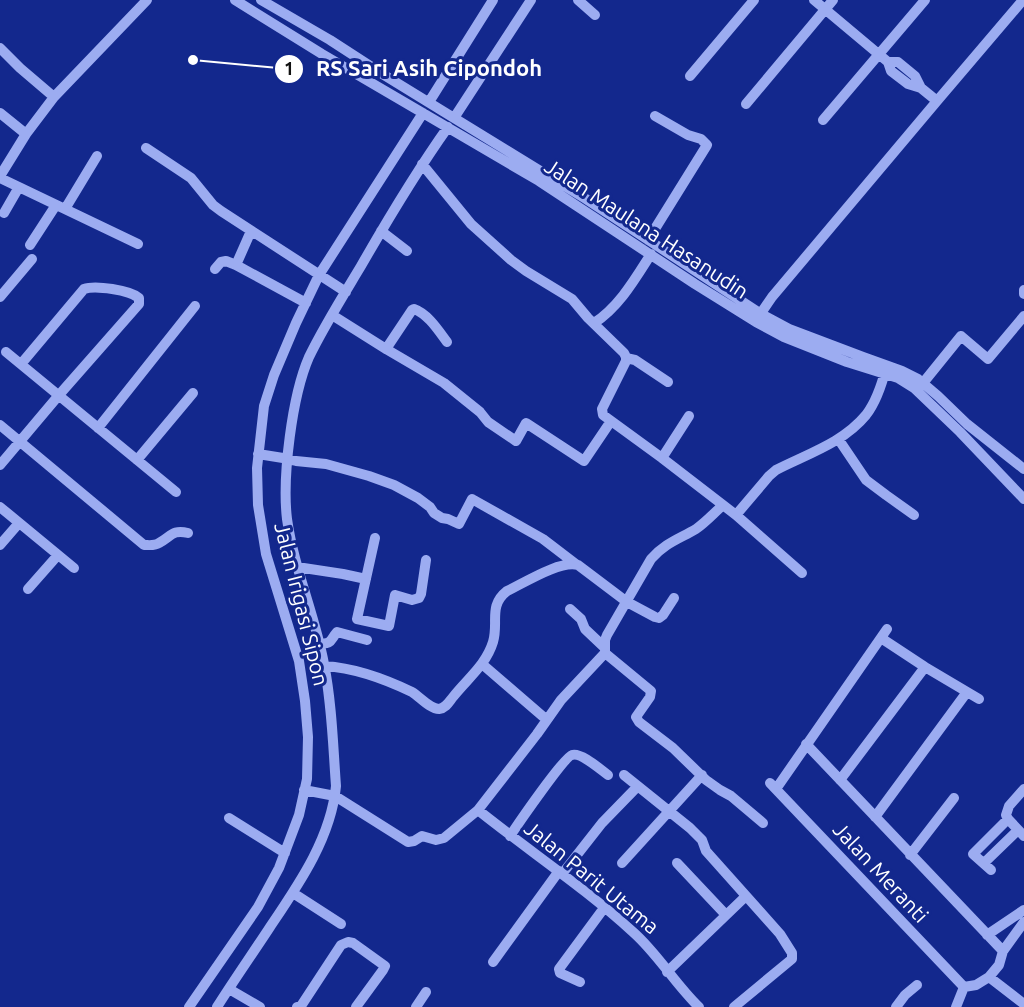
<svg xmlns="http://www.w3.org/2000/svg" width="1024" height="1007" viewBox="0 0 1024 1007" font-family="Ubuntu,sans-serif">
<rect width="100%" height="100%" fill="#13288d"/>
<g fill="none" stroke-linecap="round" stroke-linejoin="round">
<!-- minor -->
<path stroke="#9cacf1" stroke-width="10" d="M 235,0 L 322,54 L 539,181 L 695,284 L 756,322 L 784,337 L 847,362 L 898,378 L 914,388 L 960,432 L 1024,499
M 261,0 L 330,40 L 384,75 L 586,199 L 761,314 L 789,329 L 863,357 L 902,371 L 918,379 L 938,396 L 967,424 L 1024,469
M 578,0 L 595,15
M 814,0 L 888,62 L 891,71 L 908,84 L 921,88 L 937,101 L 1023,0
M 0,48 L 20,68 L 54,97
M 888,62 L 898,62 L 915,76 L 921,88
M 690,76 L 754,0
M 429,102 L 493,0
M 746,104 L 833,0
M 0,113 L 26,134
M 454,118 L 531,0
M 823,120 L 925,0
M 146,148 L 191,178 L 213,205 L 221,211 L 346,292
M 422,164 L 471,224 L 511,260 L 526,271 L 572,299 L 588,318 L 624,353 L 626,357 L 626,361 L 602,409 L 603,415 L 662,458 L 736,515 L 802,573
M 0,176 L 26,134 L 54,97 L 147,0
M 0,178 L 138,244
M 65,209 L 97,156
M 4,213 L 19,187
M 251,231 L 236,265 L 306,303
M 381,231 L 407,251
M 648,240 L 707,145 L 701,139 L 688,135 L 655,116
M 30,245 L 56,205
M 215,269 L 221,262 L 226,261 L 236,265
M 1024,290 L 1024,294
M 0,297 L 32,259
M 332,315 L 386,349 L 444,383 L 480,412 L 488,422 L 516,441 L 526,423 L 584,461 L 611,421
M 757,319 L 772,297 L 937,101
M 594,323 C 619,307 635,279 651,254
M 386,349 L 412,310 L 414,309 C 428,314 438,330 447,342
M 6,352 L 176,492
M 626,358 L 635,360 L 668,382
M 923,383 L 961,336 L 988,359 L 1024,316
M 0,425 L 144,545 C 149,545 155,546 159,543 C 171,537 172,529 188,533
M 98,428 L 195,306
M 839,440 L 866,480 L 886,495 L 914,515
M 258,454 L 283,458 L 296,461 L 326,464 L 369,476 L 394,485 L 418,498 L 430,507 L 434,513 L 442,518 L 448,519 L 459,524 L 472,499 L 543,539 L 577,565
M 662,458 L 689,416
M 137,460 L 193,393
M 0,465 L 59,395 L 139,304 L 139,298 C 130,290 95,285 84,289 L 21,364
M 722,506 C 714,513 706,522 696,529 C 679,539 665,543 651,559 L 607,635 L 605,640 L 605,653 L 651,691 L 650,697 L 636,717 L 639,722 L 673,748 L 706,780 L 720,790 L 731,796 L 763,823
M 0,507 L 74,568
M 736,515 L 769,476 L 776,470 C 807,454 843,443 866,415 C 876,402 882,384 886,368
M 375,538 L 357,619 L 389,626 L 395,595 L 412,600 L 419,598 L 421,594 L 426,560
M 0,545 L 19,523
M 297,567 L 343,574 L 366,579
M 28,589 L 58,555
M 570,609 L 581,619 L 585,629 L 604,647
M 881,638 L 925,667 L 979,699
M 319,643 C 332,645 330,640 337,632 L 367,640
M 482,664 L 547,720
M 325,666 C 355,668 385,679 412,692 C 420,697 430,709 439,709 C 446,708 449,702 453,697 C 467,679 486,665 493,642 C 499,622 488,606 507,591 C 524,583 560,560 578,565 L 627,602 L 655,617 L 659,618 L 663,615 L 674,598
M 806,744 L 1003,951
M 624,775 L 690,828 L 702,840 L 706,851 L 780,934 L 792,953 L 792,959 L 734,1007
M 840,780 L 925,667
M 770,783 L 964,987
M 776,789 L 887,629
M 1024,789 L 1009,806 L 1006,815 L 1008,819 L 1024,836
M 304,790 L 335,796 L 408,842 L 414,841 L 422,836 L 436,840 L 444,838 L 478,810 L 537,734 L 561,700 L 605,653
M 478,810 C 529,851 584,887 633,932 C 658,954 675,984 699,1007
M 875,817 L 967,692
M 229,818 L 285,853
M 510,836 C 518,824 564,757 572,755 C 581,752 601,770 608,775
M 910,855 L 954,798
M 622,863 L 702,775
M 677,863 L 726,915
M 984,863 L 1018,830
M 991,870 L 973,854 L 1008,819
M 562,874 L 602,823 L 637,787
M 293,893 L 341,924
M 987,935 L 1024,910
M 493,962 L 559,871
M 667,972 L 746,896
M 989,977 L 1024,1004
M 580,982 L 560,973 L 559,969 L 604,908
M 964,987 L 976,985 L 989,977 L 999,965 L 1003,951 L 1024,922
M 229,989 L 260,1007
M 189,1007 L 258,907 L 279,868 L 299,815 L 307,779 L 308,737 L 305,701 L 299,661 L 266,554 L 258,505 L 257,468 L 264,406 L 274,375 L 296,323 L 319,275 L 423,113
M 217,1007 C 234,980 253,953 270,927 C 299,884 331,838 336,786 C 333,746 332,704 324,664 C 315,615 294,569 287,519 C 282,477 292,396 309,357 C 324,326 343,296 361,266 C 388,219 416,172 448,127
M 297,1007 L 301,1006 L 341,945 L 348,942 L 353,943 L 385,966 L 383,970 L 356,1007
M 416,1007 L 426,992
M 896,1007 L 905,995 L 917,985
M 956,1007 L 964,987"/>
</g>
<g text-anchor="middle" dominant-baseline="central" stroke-width="6" stroke-linejoin="round" paint-order="stroke">
<!-- street labels -->
<g font-size="21" fill="#fff" stroke="#13288d">
<text transform="translate(647 228) rotate(33)">Jalan Maulana Hasanudin</text>
<text transform="translate(302 604) rotate(76)">Jalan Irigasi Sipon</text>
<text transform="translate(881 872) rotate(47)">Jalan Meranti</text>
<text transform="translate(592 877) rotate(39)">Jalan Parit Utama</text>
</g>
</g>
<!-- callouts -->
<path fill="none" stroke="#fff" stroke-width="2" d="M193 60L289 69"/>
<g fill="#fff" stroke="#13288d" stroke-width="2">
<circle cx="193" cy="60" r="6"/>
<circle cx="289" cy="69" r="15"/>
</g>
<g font-size="18" text-anchor="middle" font-weight="bold" fill="#111">
<text x="289" y="75">1</text>
</g>
<g font-size="22" text-anchor="middle" font-weight="bold" fill="#fff" stroke="#13288d" stroke-width="6" stroke-linejoin="round" paint-order="stroke">
<text x="429" y="76">RS Sari Asih Cipondoh</text>
</g>
</svg>
